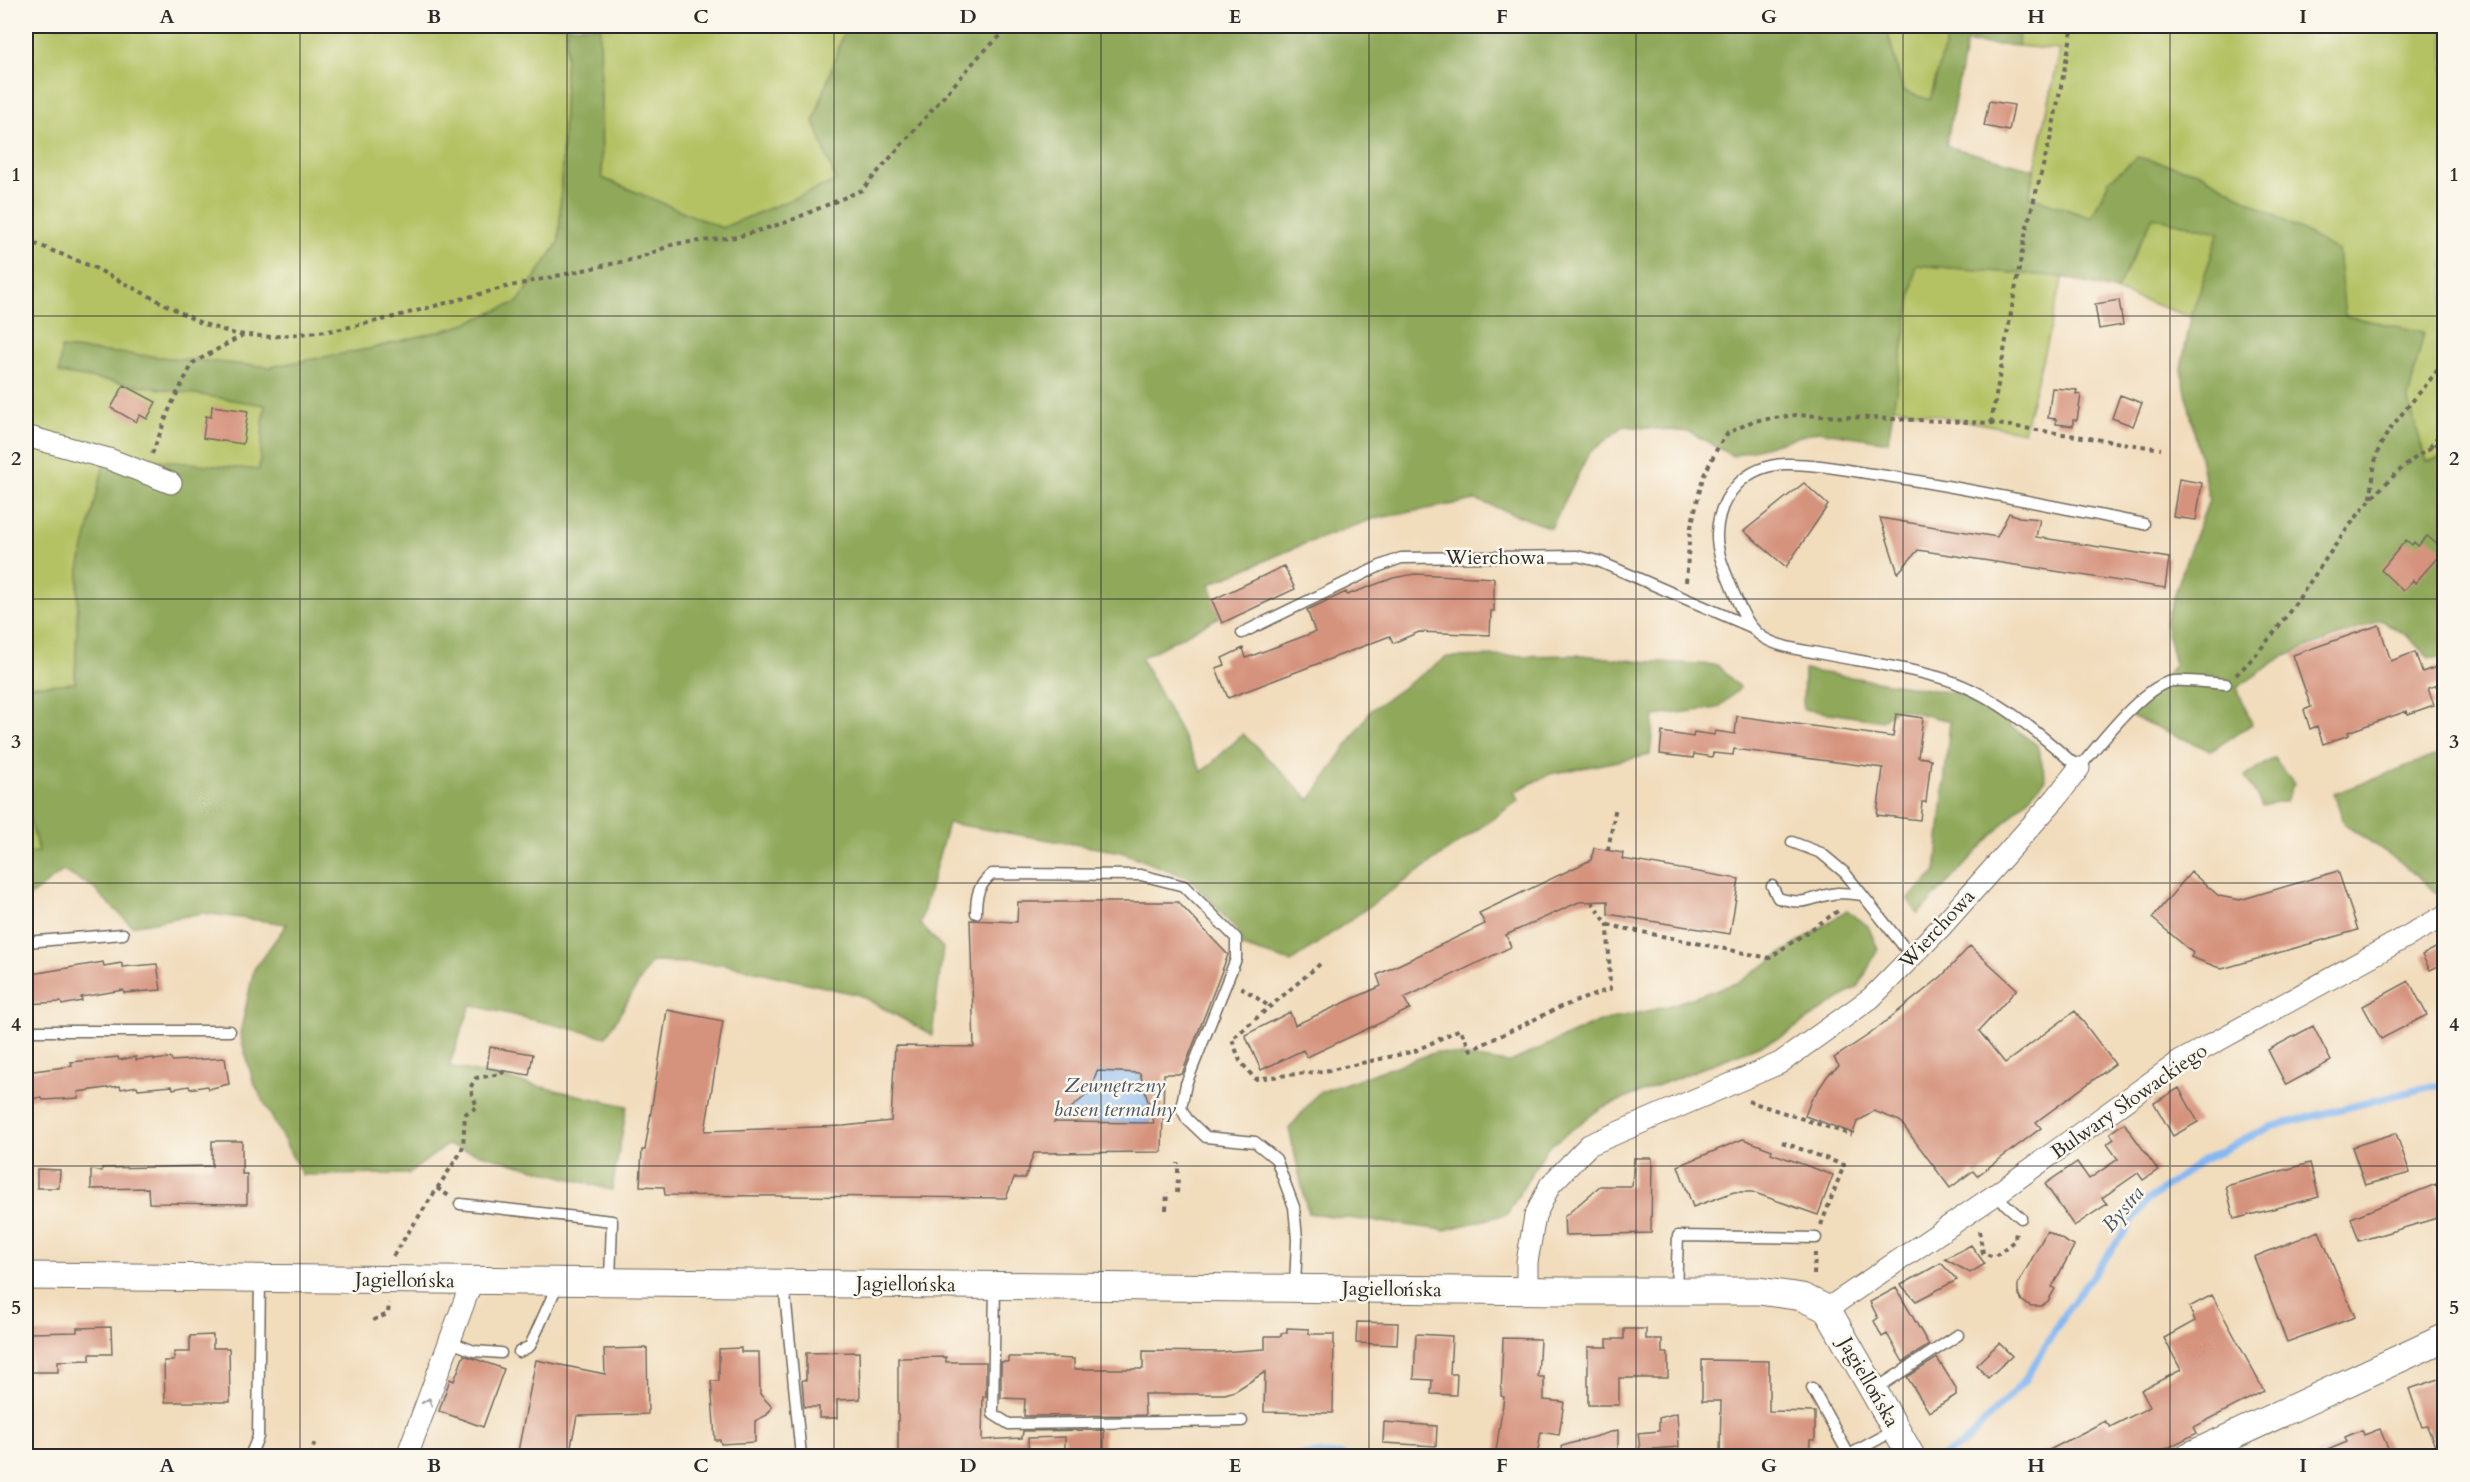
<svg xmlns="http://www.w3.org/2000/svg" width="2470" height="1482" viewBox="0 0 2470 1482" font-family="Cardo,serif">
<rect width="100%" height="100%" fill="#fbf7ec"/>
<filter id="ink" filterUnits="userSpaceOnUse"><feTurbulence type="fractalNoise" baseFrequency=".0167" numOctaves="2"/><feDisplacementMap in="SourceGraphic" scale="12" xChannelSelector="R" yChannelSelector="G"/><feConvolveMatrix kernelMatrix="1 2 1 2 8 2 1 2 1" color-interpolation-filters="sRGB"/></filter>
<filter id="wash" filterUnits="userSpaceOnUse"><feTurbulence type="fractalNoise" baseFrequency=".008" numOctaves="4" result="noise"/><feDisplacementMap in="SourceGraphic" scale="24" xChannelSelector="R" yChannelSelector="G"/><feGaussianBlur stdDeviation="1.35" result="paint"/><feColorMatrix in="noise" values="0 0 0 0 0 0 0 0 0 0 0 0 0 0 0 0 0 1.4 0 .05"/><feComposite in="paint" operator="in"/></filter>
<g filter="url(#wash)">
<rect width="100%" height="100%" fill="#f1dcbc"/>
<!-- green -->
<path fill="#b4c264" stroke="#707648" stroke-width="1.5" d="M 26,26 L 567,26 L 559,242 L 518,302 L 457,327 L 369,349 L 270,367 L 61,348 L 60,373 L 265,404 L 259,470 L 199,466 L 79,569 L 75,684 L 26,686 Z
M 600,26 L 846,26 L 814,121 L 836,181 L 722,228 L 602,178 Z
M 1886,26 L 1950,26 L 1930,101 L 1903,91 Z
M 2019,26 L 2444,26 L 2444,457 L 2426,462 L 2408,398 L 2424,332 L 2344,316 L 2338,251 L 2109,181 L 2091,218 L 2029,196 L 2060,50 L 2018,46 Z
M 2153,217 L 2219,232 L 2191,317 L 2116,291 Z
M 1916,265 L 2063,277 L 2024,432 L 1893,407 Z
M 26,806 L 39,853 L 26,853 Z"/>
<!-- forest -->
<path fill="#8fa85a" stroke="#5d6a42" stroke-width="1.5" d="M 567,26 L 600,26 L 602,178 L 722,228 L 836,181 L 814,121 L 846,26 L 1886,26 L 1903,91 L 1930,100 L 1950,26 L 2019,26 L 2018,46 L 1966,43 L 1946,146 L 2034,169 L 2029,196 L 2091,218 L 2109,181 L 2137,157 L 2198,172 L 2338,251 L 2345,316 L 2424,332 L 2408,398 L 2426,462 L 2444,457 L 2444,658 L 2429,658 L 2406,635 L 2381,620 L 2282,657 L 2237,688 L 2252,724 L 2211,751 L 2131,716 L 2175,664 L 2165,624 L 2186,560 L 2209,500 L 2181,369 L 2191,317 L 2219,232 L 2153,217 L 2116,291 L 2063,277 L 1916,265 L 1888,442 L 1818,431 L 1733,456 L 1690,432 L 1624,426 L 1589,453 L 1551,528 L 1476,500 L 1373,519 L 1304,544 L 1210,584 L 1219,617 L 1141,658 L 1202,772 L 1243,734 L 1310,800 L 1371,710 L 1447,657 L 1582,655 L 1636,661 L 1717,665 L 1740,688 L 1718,708 L 1654,716 L 1650,755 L 1550,774 L 1514,792 L 1519,800 L 1291,962 L 1242,947 L 1239,933 L 1191,879 L 1121,852 L 948,823 L 920,924 L 943,948 L 932,1035 L 859,995 L 724,964 L 651,962 L 606,1037 L 471,1005 L 449,1066 L 627,1106 L 612,1190 L 447,1145 L 408,1174 L 302,1175 L 253,1081 L 240,1034 L 254,969 L 287,924 L 203,913 L 132,926 L 91,886 L 63,871 L 26,899 L 26,853 L 39,852 L 26,806 L 26,686 L 75,683 L 79,569 L 106,455 L 259,470 L 265,405 L 59,373 L 61,348 L 270,367 L 369,349 L 457,327 L 518,302 L 559,242 Z
M 1804,670 L 1967,695 L 2037,745 L 2046,779 L 1918,914 L 1908,899 L 1936,872 L 1950,721 L 1897,708 L 1882,721 L 1803,709 Z
M 2436,755 L 2444,756 L 2444,895 L 2441,897 L 2398,860 L 2345,825 L 2334,794 Z
M 2274,758 L 2294,783 L 2286,801 L 2262,806 L 2245,776 Z
M 1847,910 L 1868,926 L 1878,949 L 1859,986 L 1781,1037 L 1601,1108 L 1547,1148 L 1507,1214 L 1445,1230 L 1308,1213 L 1289,1129 L 1318,1093 L 1436,1052 L 1508,1063 L 1597,1022 L 1665,1007 L 1739,982 Z"/>
<!-- water -->
<path fill="#85b8f2" stroke="#58728e" stroke-width="1.5" d="M 1097,1071 L 1140,1073 L 1150,1108 L 1150,1123 L 1037,1122 L 1088,1093 Z"/>
<g fill="none" stroke-linecap="round" stroke-linejoin="round">
<!-- stream -->
<path stroke="#85b8f2" stroke-width="7" d="M 1294,1456 L 1320,1454 L 1343,1456
M 1942,1456 L 1962,1445 L 2024,1381 L 2068,1309 L 2148,1200 L 2201,1161 L 2270,1127 L 2444,1083"/>
</g>
<g id="blocks">
<!-- building -->
<path fill="#d5937d" fill-rule="evenodd" d="M 1989,101 L 2014,105 L 2009,131 L 1984,126 Z
M 2119,300 L 2123,325 L 2099,329 L 2095,304 Z
M 124,385 L 156,402 L 147,419 L 140,415 L 136,422 L 111,408 Z
M 2052,388 L 2077,390 L 2076,394 L 2081,395 L 2077,420 L 2073,420 L 2073,426 L 2056,424 L 2056,419 L 2048,418 Z
M 2120,395 L 2142,403 L 2133,426 L 2112,418 Z
M 212,406 L 248,411 L 243,444 L 203,438 L 206,416 L 211,417 Z
M 2179,479 L 2202,483 L 2196,520 L 2173,517 Z
M 1804,483 L 1828,505 L 1786,567 L 1744,531 Z
M 2009,513 L 2019,517 L 2040,519 L 2036,537 L 2169,558 L 2165,588 L 1918,550 L 1898,573 L 1880,518 L 1997,537 Z
M 2427,536 L 2444,550 L 2415,583 L 2413,580 L 2403,591 L 2381,570 L 2406,540 L 2412,545 L 2414,542 L 2418,546 Z
M 1284,566 L 1295,589 L 1222,623 L 1212,600 Z
M 1415,574 L 1494,578 L 1494,611 L 1491,611 L 1490,635 L 1419,632 L 1393,643 L 1390,636 L 1228,698 L 1216,668 L 1225,665 L 1222,658 L 1243,648 L 1246,658 L 1315,632 L 1307,610 L 1346,592 L 1347,595 L 1393,578 Z
M 2379,625 L 2391,661 L 2415,652 L 2422,672 L 2445,664 L 2445,683 L 2428,688 L 2434,705 L 2408,714 L 2407,711 L 2348,732 L 2349,735 L 2323,744 L 2317,726 L 2310,729 L 2304,710 L 2311,707 L 2293,655 Z
M 1896,714 L 1923,718 L 1918,757 L 1931,759 L 1926,802 L 1922,802 L 1920,820 L 1877,815 L 1883,768 L 1734,749 L 1733,755 L 1713,753 L 1712,757 L 1694,754 L 1693,758 L 1660,754 L 1662,732 L 1693,737 L 1694,732 L 1714,735 L 1715,731 L 1735,734 L 1737,716 L 1893,737 Z
M 1594,848 L 1623,853 L 1622,859 L 1739,879 L 1730,934 L 1608,914 L 1608,901 L 1579,902 L 1506,935 L 1511,947 L 1404,998 L 1410,1009 L 1307,1057 L 1303,1050 L 1261,1070 L 1245,1035 L 1290,1012 L 1295,1025 L 1381,986 L 1377,975 L 1485,924 L 1479,913 L 1591,860 Z
M 2338,871 L 2358,930 L 2222,969 L 2191,957 L 2193,953 L 2152,918 L 2191,872 L 2219,896 L 2240,900 Z
M 1018,902 L 1178,902 L 1228,955 L 1182,1074 L 1164,1074 L 1162,1152 L 1034,1153 L 1025,1178 L 1014,1178 L 1006,1198 L 665,1195 L 664,1187 L 640,1186 L 642,1150 L 645,1150 L 667,1010 L 723,1021 L 705,1131 L 844,1126 L 891,1121 L 895,1046 L 974,1047 L 970,920 L 1017,922 ZM 1097,1071 L 1140,1073 L 1154,1123 L 1054,1122 L 1089,1093 Z
M 2445,943 L 2445,963 L 2430,970 L 2422,955 Z
M 1970,946 L 2017,989 L 1979,1031 L 2005,1063 L 2075,1011 L 2115,1064 L 2036,1122 L 2041,1128 L 1977,1176 L 1973,1171 L 1950,1188 L 1900,1121 L 1874,1111 L 1857,1122 L 1853,1133 L 1805,1116 L 1811,1100 L 1828,1075 L 1839,1066 L 1834,1058 L 1870,1034 L 1942,976 Z
M 103,962 L 104,966 L 122,963 L 122,967 L 157,964 L 161,990 L 124,993 L 123,990 L 81,997 L 82,1001 L 62,1005 L 61,1002 L 26,1004 L 26,975 Z
M 2409,981 L 2427,1015 L 2381,1039 L 2363,1006 Z
M 2313,1026 L 2331,1061 L 2286,1085 L 2268,1050 Z
M 490,1047 L 533,1054 L 529,1075 L 487,1068 Z
M 118,1057 L 119,1060 L 136,1057 L 136,1060 L 154,1058 L 154,1060 L 171,1058 L 172,1061 L 225,1058 L 229,1084 L 208,1089 L 207,1086 L 190,1089 L 189,1086 L 173,1089 L 172,1086 L 138,1089 L 137,1086 L 121,1089 L 120,1086 L 78,1092 L 79,1098 L 43,1100 L 41,1097 L 26,1100 L 26,1072 L 72,1066 L 71,1062 Z
M 2179,1088 L 2198,1122 L 2173,1136 L 2154,1103 Z
M 2124,1123 L 2158,1170 L 2143,1180 L 2138,1173 L 2102,1198 L 2107,1204 L 2074,1226 L 2045,1184 L 2077,1162 L 2089,1179 L 2118,1159 L 2107,1144 L 2114,1139 L 2110,1133 Z
M 2396,1133 L 2410,1173 L 2365,1185 L 2352,1147 Z
M 1743,1139 L 1772,1150 L 1771,1153 L 1833,1175 L 1818,1215 L 1752,1192 L 1734,1192 L 1693,1207 L 1678,1166 Z
M 212,1141 L 242,1141 L 242,1174 L 247,1174 L 247,1204 L 149,1203 L 148,1188 L 91,1189 L 91,1170 L 102,1171 L 102,1168 L 212,1166 Z
M 1634,1158 L 1652,1158 L 1651,1233 L 1565,1235 L 1564,1217 L 1600,1186 L 1632,1186 Z
M 2310,1163 L 2319,1197 L 2234,1219 L 2226,1186 Z
M 37,1169 L 60,1170 L 59,1188 L 37,1188 Z
M 2436,1184 L 2444,1216 L 2359,1241 L 2351,1218 Z
M 2047,1231 L 2074,1246 L 2052,1287 L 2055,1289 L 2048,1301 L 2041,1306 L 2031,1306 L 2022,1301 L 2018,1293 L 2018,1284 Z
M 2319,1231 L 2355,1317 L 2287,1342 L 2254,1257 Z
M 1971,1245 L 1985,1264 L 1970,1273 L 1945,1259 Z
M 1941,1263 L 1957,1280 L 1916,1301 L 1901,1285 Z
M 1896,1288 L 1929,1345 L 1903,1362 L 1887,1334 L 1882,1337 L 1874,1321 L 1878,1318 L 1870,1302 Z
M 2212,1295 L 2264,1391 L 2194,1427 L 2197,1433 L 2152,1456 L 2038,1456 L 2105,1421 L 2110,1427 L 2150,1407 L 2141,1390 L 2181,1370 L 2164,1338 L 2195,1321 L 2189,1307 Z
M 1357,1322 L 1398,1323 L 1397,1345 L 1356,1343 Z
M 111,1327 L 112,1354 L 90,1354 L 90,1360 L 58,1361 L 58,1372 L 31,1372 L 30,1333 L 77,1332 L 77,1328 Z
M 1287,1328 L 1309,1329 L 1309,1334 L 1334,1334 L 1333,1413 L 1264,1412 L 1265,1372 L 1235,1391 L 1225,1394 L 1144,1394 L 1145,1415 L 1024,1416 L 1025,1399 L 1001,1398 L 1001,1362 L 1008,1362 L 1008,1357 L 1052,1357 L 1052,1358 L 1074,1359 L 1074,1369 L 1143,1369 L 1143,1351 L 1220,1352 L 1265,1349 L 1265,1336 L 1281,1336 L 1281,1333 L 1287,1333 Z
M 1624,1329 L 1646,1329 L 1646,1339 L 1662,1339 L 1662,1353 L 1668,1353 L 1668,1378 L 1619,1378 L 1619,1405 L 1588,1405 L 1588,1347 L 1607,1347 L 1607,1339 L 1624,1339 Z
M 1416,1334 L 1452,1336 L 1450,1374 L 1457,1374 L 1456,1395 L 1431,1394 L 1432,1380 L 1414,1379 Z
M 213,1335 L 213,1348 L 229,1348 L 230,1402 L 165,1402 L 164,1361 L 174,1361 L 174,1352 L 190,1352 L 190,1336 Z
M 1503,1338 L 1540,1339 L 1538,1377 L 1544,1377 L 1544,1400 L 1564,1402 L 1559,1435 L 1541,1432 L 1537,1456 L 1496,1451 L 1504,1397 L 1501,1396 Z
M 1999,1343 L 2012,1356 L 1988,1378 L 1976,1365 Z
M 647,1348 L 648,1414 L 577,1416 L 569,1456 L 517,1456 L 536,1360 L 605,1374 L 604,1349 Z
M 741,1348 L 741,1352 L 759,1352 L 760,1394 L 772,1407 L 767,1415 L 755,1421 L 755,1442 L 721,1444 L 720,1440 L 715,1440 L 711,1381 L 719,1381 L 719,1349 Z
M 859,1352 L 860,1399 L 837,1400 L 837,1418 L 819,1418 L 819,1407 L 804,1407 L 802,1380 L 806,1380 L 806,1353 Z
M 464,1355 L 504,1369 L 483,1427 L 439,1411 L 450,1379 L 454,1381 Z
M 946,1357 L 946,1362 L 986,1362 L 986,1397 L 983,1397 L 982,1440 L 1022,1438 L 1023,1431 L 1104,1430 L 1104,1456 L 1065,1456 L 1065,1437 L 1028,1438 L 1029,1456 L 898,1456 L 898,1358 Z
M 1937,1358 L 1956,1388 L 1956,1395 L 1929,1412 L 1907,1377 Z
M 1702,1360 L 1769,1361 L 1769,1411 L 1815,1412 L 1815,1440 L 1810,1440 L 1809,1456 L 1720,1456 L 1721,1401 L 1702,1401 Z
M 2445,1377 L 2445,1456 L 2439,1456 L 2427,1426 L 2422,1427 L 2409,1389 Z
M 1677,1413 L 1679,1447 L 1640,1450 L 1638,1433 L 1659,1431 L 1659,1418 Z
M 1384,1422 L 1437,1426 L 1436,1446 L 1383,1443 Z
M 2380,1429 L 2391,1456 L 2313,1456 L 2347,1442 L 2345,1437 L 2362,1430 L 2364,1435 Z
M 1618,1430 L 1618,1450 L 1603,1451 L 1603,1456 L 1586,1456 L 1586,1453 L 1563,1455 L 1562,1446 Z"/>
</g>
</g>
<g filter="url(#ink)">
<use href="#blocks" fill-opacity="0" stroke="#70695e" stroke-width="1.5"/>
<g fill="none" stroke-linecap="round" stroke-linejoin="round">
<defs>
<path id="service" d="M 2144,524 C 2056,507 1968,488 1880,475 C 1849,471 1816,463 1786,464 C 1747,465 1719,494 1717,533 C 1716,553 1726,573 1733,591 C 1740,608 1748,628 1764,638 C 1779,647 1801,650 1818,653 C 1858,661 1899,666 1938,677 C 1993,692 2037,732 2079,768 C 2098,746 2145,683 2174,681 C 2191,680 2209,683 2226,684
M 1242,633 L 1380,566 L 1401,558 L 1577,556 L 1598,561 L 1751,627
M 1792,842 L 1821,853 L 1845,873 L 1912,957
M 1772,886 L 1778,898 C 1809,907 1811,896 1838,893 C 1846,893 1854,894 1862,895
M 976,913 C 976,895 978,886 992,874 L 1141,875 L 1184,886 L 1236,938 L 1236,959 L 1186,1084 L 1181,1108 L 1187,1119 L 1206,1137 L 1255,1142 L 1276,1159 L 1294,1207 L 1297,1239 L 1295,1287
M 26,942 L 123,934
M 26,1031 L 230,1031
M 1995,1195 L 2021,1218
M 460,1204 L 612,1221 L 610,1281
M 784,1284 L 801,1456
M 995,1285 L 993,1414 L 1009,1424 L 1242,1421
M 1676,1292 L 1678,1236 L 1816,1238
M 451,1342 L 474,1351 L 501,1353
M 519,1352 L 530,1346 L 558,1284
M 1812,1388 L 1849,1455 L 1895,1430
M 1874,1390 L 1958,1335
M 250,1456 L 258,1437 L 260,1278"/>
<path id="minor" d="M 26,436 L 109,459 L 171,483
M 1527,1290 L 1527,1262 L 1535,1216 L 1550,1185 L 1589,1145 L 1780,1063 L 1871,998 L 1940,928 L 2056,798 L 2079,768
M 1827,1309 L 1995,1195 L 2179,1062 L 2444,916
M 407,1456 L 472,1281"/>
<path id="tertiary" d="M 26,1276 L 1564,1291 L 1759,1291 L 1802,1297 L 1827,1309 L 1911,1456
M 2189,1456 L 2444,1338"/>
</defs>
<!-- service casing -->
<use href="#service" stroke="#70695e" stroke-width="13"/>
<!-- minor casing -->
<use href="#minor" stroke="#70695e" stroke-width="23"/>
<!-- tertiary casing -->
<use href="#tertiary" stroke="#70695e" stroke-width="29"/>
<!-- path -->
<path stroke="#70695e" stroke-width="4" stroke-dasharray="4.5 4.5" stroke-linecap="butt" d="M 26,240 L 93,267 L 201,323 L 235,334 L 271,337 L 336,330 L 386,319 L 506,287 L 639,258 L 674,244 L 737,237 L 787,222 L 862,190 L 980,55 L 1011,26
M 1991,423 L 2026,230 L 2051,136 L 2073,26
M 2430,447 L 2444,428
M 152,454 L 171,405 L 193,363 L 243,335
M 2371,498 C 2373,483 2373,465 2378,451 C 2389,422 2427,389 2444,360
M 1686,582 L 1690,531 L 1703,477 L 1718,447 L 1728,433 L 1753,421 L 1796,415 L 1991,423 L 2161,449
M 2236,675 C 2312,603 2348,490 2444,440
M 1608,850 L 1616,806
M 1608,925 L 1769,958 L 1838,911
M 1320,964 L 1232,1039 L 1240,1061 L 1255,1079 L 1331,1070 L 1415,1051 L 1460,1029 L 1471,1050 L 1558,1008 L 1610,989 L 1608,925 L 1592,902
M 1241,987 L 1270,1007
M 1748,1101 L 1852,1135
M 1782,1142 L 1844,1165 L 1821,1225
M 1178,1173 L 1178,1163
M 437,1188 L 449,1196
M 1177,1193 L 1178,1178
M 1166,1210 L 1167,1192
M 1979,1231 L 1983,1253 L 1994,1257 L 2014,1241 L 2016,1233
M 393,1256 L 461,1152 L 463,1146 L 465,1114 L 477,1107 L 470,1088 L 476,1078 L 501,1074 L 504,1071
M 1814,1275 L 1815,1253
M 373,1320 L 388,1314 L 389,1303
M 310,1456 L 316,1439"/>
<!-- service -->
<use href="#service" stroke="#fff" stroke-width="10"/>
<!-- minor -->
<use href="#minor" stroke="#fff" stroke-width="21"/>
<!-- tertiary -->
<use href="#tertiary" stroke="#fff" stroke-width="27"/>
</g>
<!-- one-way arrows -->
<defs><path id="oneway-chevron" d="M-2-3.5L2.5 0L-2 3.5" fill="none" stroke-width="1.6" stroke-linecap="round" stroke-linejoin="round" transform="scale(1.5)"/></defs>
<use stroke="#a0a0a0" href="#oneway-chevron" transform="translate(428 1402) rotate(-69)"/>
</g>
<!-- grid -->
<path fill="none" stroke="#2b2b2b" stroke-width="1.5" stroke-opacity="0.55" d="M 300,26 L 300,1456M 567,26 L 567,1456M 834,26 L 834,1456M 1101,26 L 1101,1456M 1369,26 L 1369,1456M 1636,26 L 1636,1456M 1903,26 L 1903,1456M 2170,26 L 2170,1456M 26,316 L 2444,316M 26,599 L 2444,599M 26,883 L 2444,883M 26,1166 L 2444,1166"/>
<g text-anchor="middle" dominant-baseline="central" stroke-width="5" stroke-linejoin="round" paint-order="stroke">
<!-- street labels -->
<g font-size="20" fill="#2b2b2b" stroke="#fbf7ec">
<text x="1495" y="557">Wierchowa</text>
<text transform="translate(1937 929) rotate(-47)">Wierchowa</text>
<text transform="translate(2129 1101) rotate(-35)">Bulwary Słowackiego</text>
<text transform="translate(405 1280) rotate(1)">Jagiellońska</text>
<text transform="translate(906 1284) rotate(1)">Jagiellońska</text>
<text transform="translate(1392 1289) rotate(1)">Jagiellońska</text>
<text transform="translate(1869 1382) rotate(60)">Jagiellońska</text>
</g>
<!-- water labels -->
<g font-size="21" font-style="italic" fill="#465567" stroke="#fbf7ec">
<text x="1115" y="1085">Zewnętrzny<tspan x="1115" dy="24">basen termalny</tspan></text>
<text transform="translate(2123 1209) rotate(-50)">Bystra</text>
</g>
</g>
<!-- margin -->
<rect width="2470" height="1482" fill="none" stroke="#fbf7ec" stroke-width="66"/>
<rect x="33" y="33" width="2404" height="1416" fill="none" stroke="#2b2b2b" stroke-width="2"/>
<g font-size="20" text-anchor="middle" font-weight="bold" fill="#2b2b2b">
<text x="167" y="23">A</text>
<text x="434" y="23">B</text>
<text x="701" y="23">C</text>
<text x="968" y="23">D</text>
<text x="1235" y="23">E</text>
<text x="1502" y="23">F</text>
<text x="1769" y="23">G</text>
<text x="2036" y="23">H</text>
<text x="2303" y="23">I</text>
<text x="16" y="181">1</text>
<text x="2454" y="181">1</text>
<text x="16" y="465">2</text>
<text x="2454" y="465">2</text>
<text x="16" y="748">3</text>
<text x="2454" y="748">3</text>
<text x="16" y="1031">4</text>
<text x="2454" y="1031">4</text>
<text x="16" y="1314">5</text>
<text x="2454" y="1314">5</text>
<text x="167" y="1472">A</text>
<text x="434" y="1472">B</text>
<text x="701" y="1472">C</text>
<text x="968" y="1472">D</text>
<text x="1235" y="1472">E</text>
<text x="1502" y="1472">F</text>
<text x="1769" y="1472">G</text>
<text x="2036" y="1472">H</text>
<text x="2303" y="1472">I</text>
</g>
</svg>
